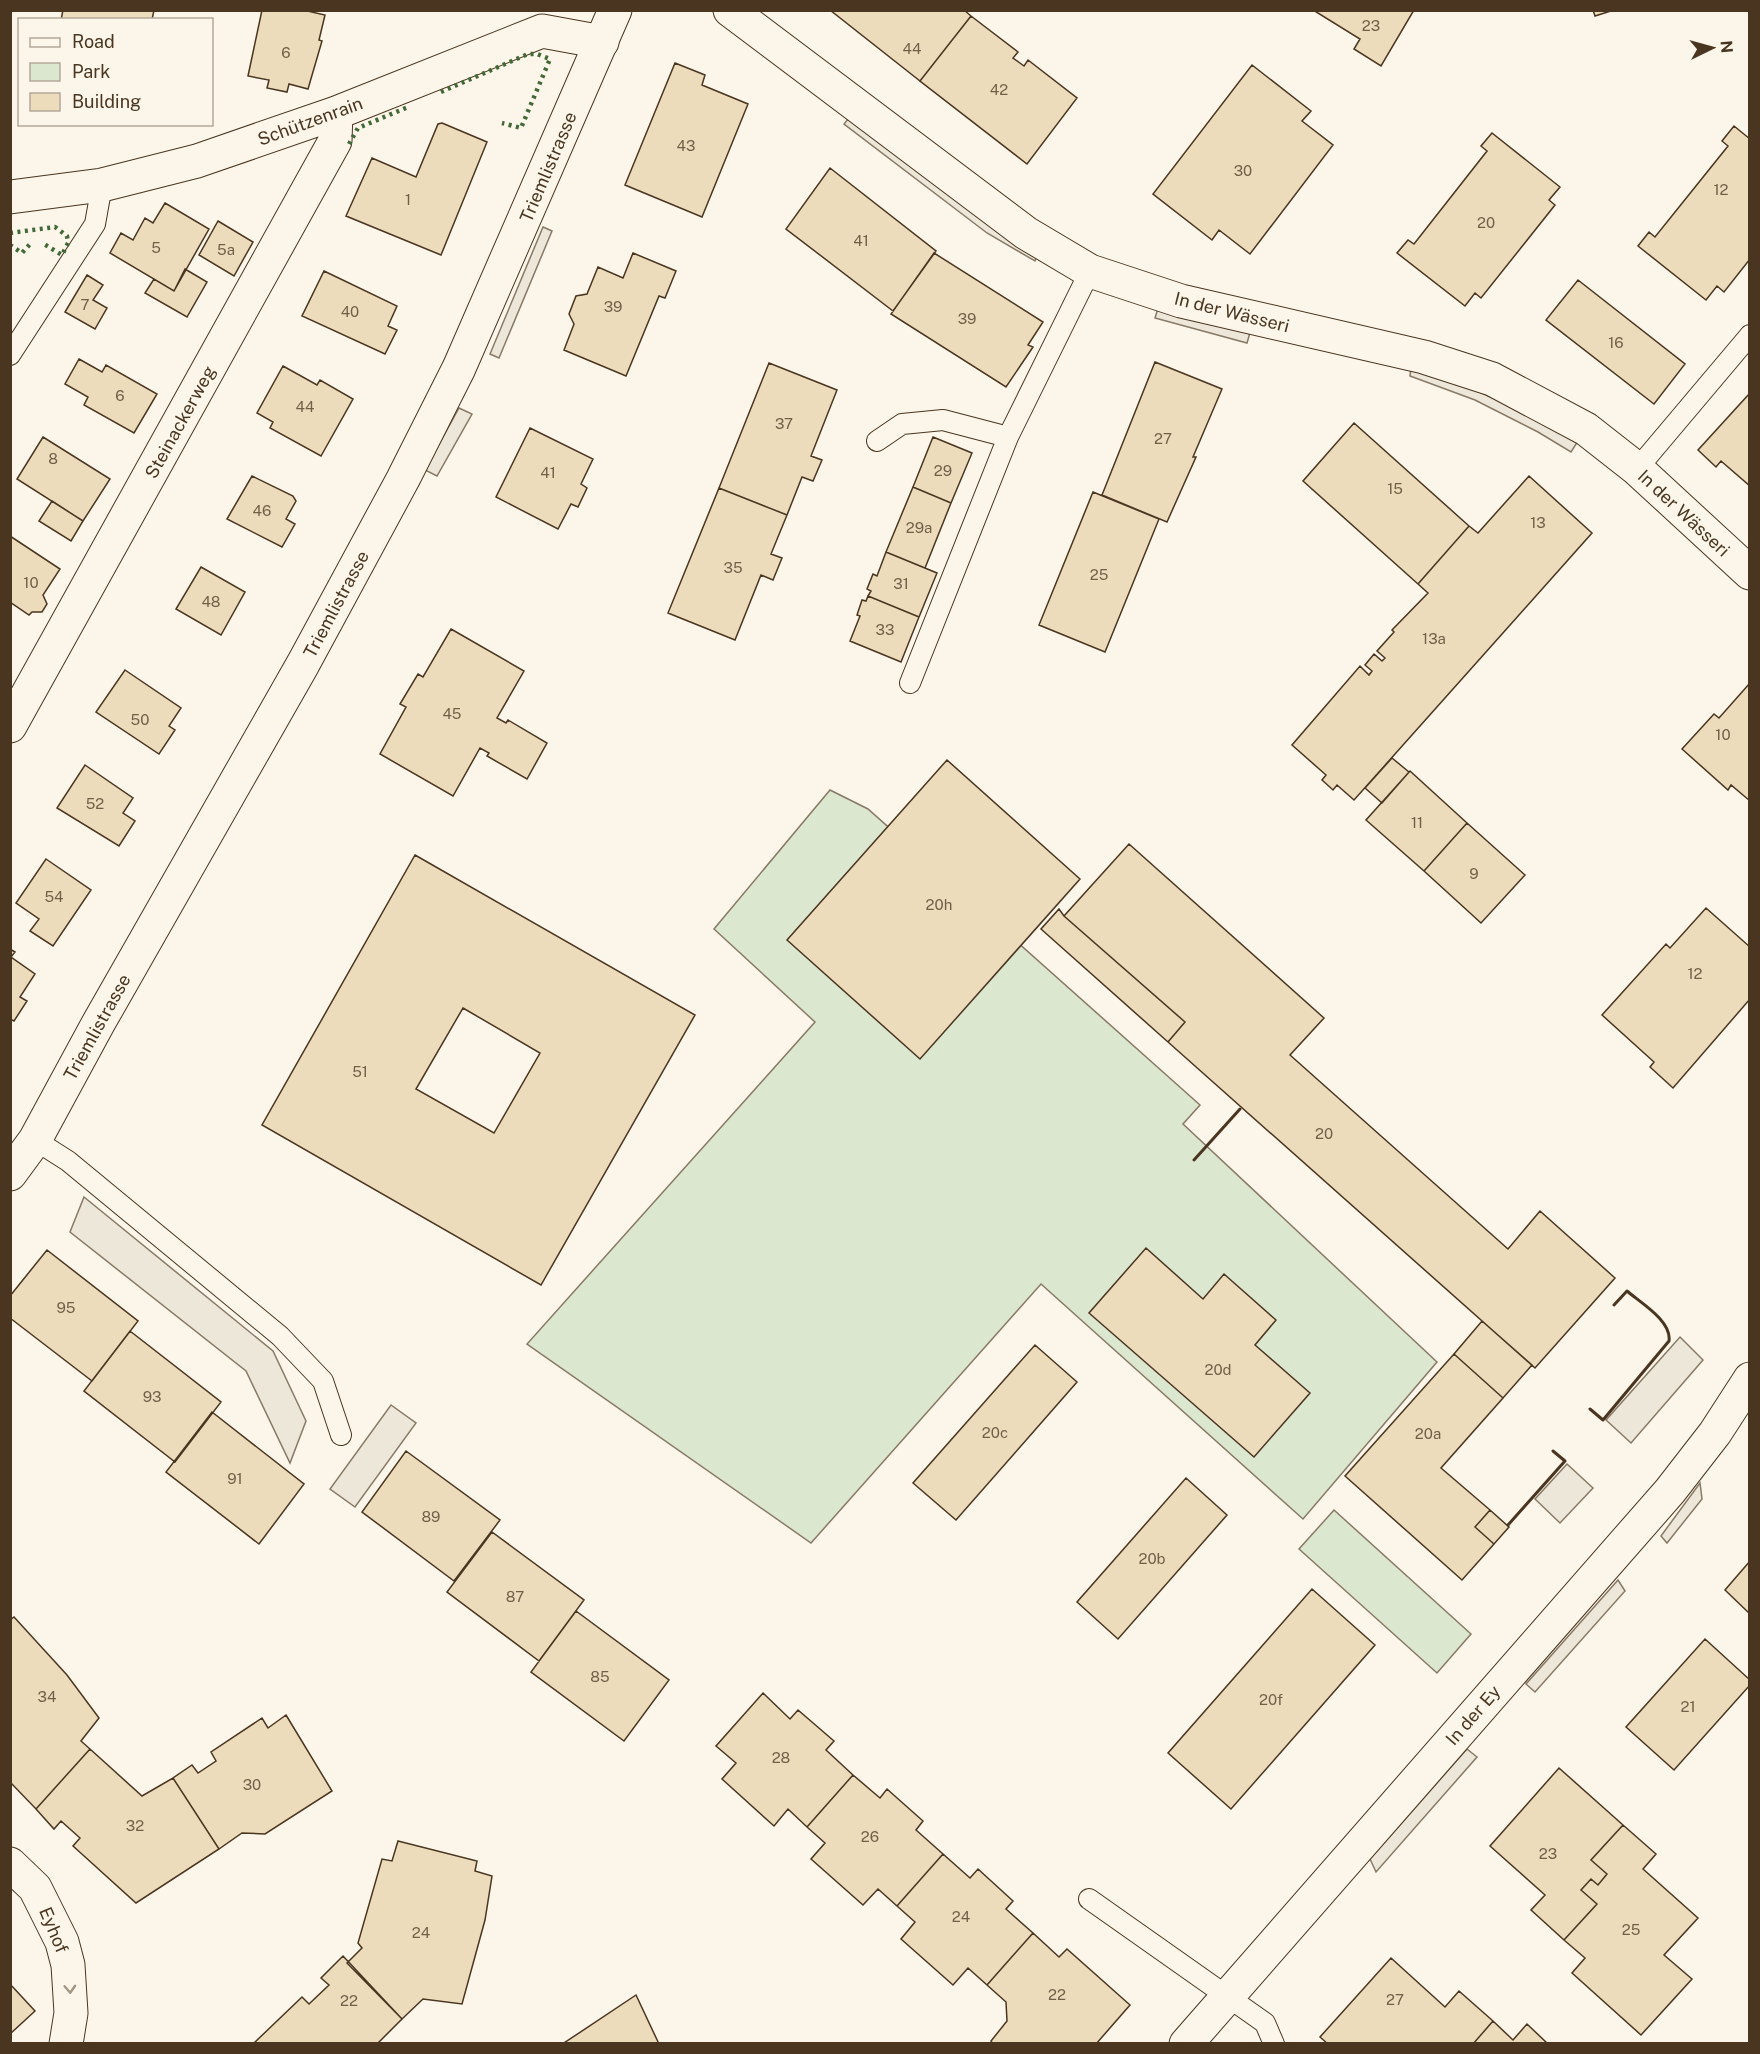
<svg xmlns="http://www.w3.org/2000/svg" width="1760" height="2054" viewBox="0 0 1760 2054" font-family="'Public Sans',sans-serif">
<rect width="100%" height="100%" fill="#fbf6e9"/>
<!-- green -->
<path fill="#dce7d0" stroke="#887966" stroke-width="1.5" d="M 830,790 L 868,809 L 1200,1105 L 1183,1124 L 1437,1362 L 1303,1519 L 1041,1284 L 811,1543 L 527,1344 L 815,1022 L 714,929 Z
M 1334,1510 L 1471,1634 L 1437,1673 L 1299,1549 Z"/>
<!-- parking -->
<path fill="#ede7d9" stroke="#887966" stroke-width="1.5" d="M 852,114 L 1038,253 L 1035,261 L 987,233 L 844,124 Z
M 543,227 L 552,231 L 499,358 L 490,354 Z
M 1159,305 L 1251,329 L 1247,343 L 1155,318 Z
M 1411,367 L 1475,390 L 1539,419 L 1578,441 L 1571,452 L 1538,432 L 1475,400 L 1410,376 Z
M 459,408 L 472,414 L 437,476 L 425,470 Z
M 84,1197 L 273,1351 L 306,1421 L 290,1463 L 246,1371 L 70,1232 Z
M 1680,1337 L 1703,1360 L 1631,1443 L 1606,1420 Z
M 391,1405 L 416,1423 L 355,1507 L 330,1489 Z
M 1567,1464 L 1593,1488 L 1560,1523 L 1535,1499 Z
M 1700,1483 L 1702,1499 L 1667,1543 L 1661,1536 Z
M 1618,1580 L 1625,1591 L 1535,1692 L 1526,1684 Z
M 1467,1749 L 1477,1757 L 1376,1872 L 1370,1859 Z"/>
<!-- building -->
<path fill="#ecdcbc" stroke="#4a3520" stroke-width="1.5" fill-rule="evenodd" d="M 63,10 L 154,10 L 152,20 L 61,20 Z
M 262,10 L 303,10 L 325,15 L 319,40 L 322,41 L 308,89 L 289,84 L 287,92 L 267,88 L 269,80 L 248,76 Z
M 830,10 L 964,10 L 971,16 L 920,81 Z
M 1313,10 L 1414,10 L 1381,66 L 1354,49 L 1360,39 Z
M 1593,10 L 1614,10 L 1595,16 Z
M 971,16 L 1018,52 L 1013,58 L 1024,66 L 1028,60 L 1077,98 L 1027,164 L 920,81 Z
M 675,63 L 705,75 L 702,85 L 748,104 L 702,217 L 625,185 Z
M 1252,65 L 1311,111 L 1302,121 L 1333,145 L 1250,254 L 1219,230 L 1212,240 L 1153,194 Z
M 442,123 L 487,142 L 441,255 L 346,216 L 372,158 L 416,177 L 438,124 Z
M 1734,126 L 1750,139 L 1750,259 L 1724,292 L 1717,286 L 1706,300 L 1638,246 L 1649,232 L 1655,237 L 1728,146 L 1722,141 Z
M 1492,133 L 1560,187 L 1549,200 L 1555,205 L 1481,298 L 1475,293 L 1465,306 L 1397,253 L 1408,240 L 1414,244 L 1487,151 L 1481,146 Z
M 830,168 L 936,251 L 893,311 L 786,229 Z
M 165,203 L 209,229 L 174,291 L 110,253 L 121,233 L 133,240 L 145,218 L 153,223 Z
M 218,221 L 253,242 L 234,276 L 199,255 Z
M 633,253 L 676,271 L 665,298 L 659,296 L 626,376 L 564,350 L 574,324 L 569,314 L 576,296 L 587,294 L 598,267 L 623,278 Z
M 934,253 L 1043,322 L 1028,345 L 1033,347 L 1006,387 L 891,314 Z
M 185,269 L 207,282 L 187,317 L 145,293 L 154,279 L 174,291 Z
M 324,271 L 397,306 L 388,326 L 397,330 L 385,354 L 302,316 Z
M 87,275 L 103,285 L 93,300 L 107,308 L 95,329 L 65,312 Z
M 1578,280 L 1685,364 L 1654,404 L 1546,320 Z
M 79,359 L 102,372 L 106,365 L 157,394 L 134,433 L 84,405 L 88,397 L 65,384 Z
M 1155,362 L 1222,389 L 1193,457 L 1196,457 L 1167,522 L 1102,495 Z
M 769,363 L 837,390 L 811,456 L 822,460 L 813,481 L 802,477 L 787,515 L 719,488 Z
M 283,366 L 317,385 L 320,380 L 353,399 L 321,456 L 270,428 L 273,422 L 257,413 Z
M 1750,393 L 1750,486 L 1721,461 L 1716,467 L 1698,450 Z
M 1354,423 L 1469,526 L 1418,584 L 1303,481 Z
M 530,428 L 593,459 L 581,484 L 587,488 L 578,507 L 571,504 L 558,529 L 496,497 Z
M 43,437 L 110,479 L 83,521 L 17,479 Z
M 933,437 L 972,453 L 951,503 L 913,487 Z
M 252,476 L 293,496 L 296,501 L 286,519 L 295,524 L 282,547 L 227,519 Z
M 1529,476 L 1592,533 L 1354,800 L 1337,785 L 1333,790 L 1322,780 L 1326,775 L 1292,745 L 1360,666 L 1369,675 L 1372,671 L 1365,665 L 1374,654 L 1382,661 L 1385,658 L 1377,651 L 1394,632 L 1392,630 L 1428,593 L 1418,584 L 1469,526 L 1478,533 Z
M 913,487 L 951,503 L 925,568 L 886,552 Z
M 719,488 L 787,515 L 771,554 L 782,558 L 773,580 L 761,575 L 735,640 L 668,613 Z
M 1093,492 L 1159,519 L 1105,652 L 1039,625 Z
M 52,501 L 83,521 L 71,541 L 39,521 Z
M 10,536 L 60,569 L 43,595 L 47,604 L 42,612 L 32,612 L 29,615 L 10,602 Z
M 886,552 L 937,573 L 919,617 L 868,596 L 871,591 L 867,589 L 873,574 L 877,576 Z
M 201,567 L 245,592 L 221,635 L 176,609 Z
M 868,596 L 919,617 L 901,662 L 850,641 L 860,616 L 857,615 L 862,600 L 866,601 Z
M 451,629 L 524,671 L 497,718 L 506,723 L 508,720 L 547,743 L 527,779 L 487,756 L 489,753 L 480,748 L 453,796 L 380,754 L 406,707 L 400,704 L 418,674 L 423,677 Z
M 125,670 L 181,708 L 169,726 L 175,730 L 159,754 L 96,712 Z
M 1750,683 L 1750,801 L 1731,785 L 1728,790 L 1682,749 L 1714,714 L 1719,718 Z
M 1392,758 L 1409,772 L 1382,803 L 1365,788 Z
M 947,760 L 1080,879 L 920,1059 L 787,940 Z
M 85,765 L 133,798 L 123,813 L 135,821 L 119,846 L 57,808 Z
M 1410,771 L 1467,823 L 1424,871 L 1366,820 Z
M 1467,823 L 1525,875 L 1481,923 L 1424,871 Z
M 1129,844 L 1324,1018 L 1290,1055 L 1508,1249 L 1540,1211 L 1615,1278 L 1535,1368 L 1168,1042 L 1185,1022 L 1064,916 Z
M 415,855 L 695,1015 L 541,1285 L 262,1125 ZM 463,1008 L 540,1053 L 494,1133 L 416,1089 Z
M 46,859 L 91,890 L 53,946 L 30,931 L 39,919 L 16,903 Z
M 1706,908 L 1750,947 L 1750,999 L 1673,1088 L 1650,1067 L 1654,1062 L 1602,1015 L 1666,944 L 1670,948 Z
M 1059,909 L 1064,916 L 1185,1022 L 1168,1042 L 1041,929 Z
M 10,949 L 15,952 L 11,957 L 35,974 L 20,997 L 27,1001 L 14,1021 L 10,1019 Z
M 1146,1248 L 1203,1299 L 1224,1274 L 1276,1320 L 1255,1345 L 1310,1393 L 1254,1457 L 1089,1313 Z
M 47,1250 L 138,1321 L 92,1381 L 10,1318 L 10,1296 Z
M 1482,1321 L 1532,1365 L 1503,1398 L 1454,1354 Z
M 130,1331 L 221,1402 L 175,1462 L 84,1391 Z
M 1035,1345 L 1077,1382 L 956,1520 L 913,1483 Z
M 1454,1354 L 1503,1398 L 1441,1468 L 1490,1510 L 1475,1527 L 1494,1544 L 1462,1580 L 1345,1476 Z
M 212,1412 L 304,1484 L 259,1544 L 166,1472 Z
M 406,1451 L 500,1520 L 454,1581 L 362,1512 Z
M 1186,1478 L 1227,1515 L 1118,1639 L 1077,1602 Z
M 1490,1510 L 1509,1527 L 1494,1544 L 1475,1527 Z
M 492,1532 L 584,1600 L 539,1661 L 447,1592 Z
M 1750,1561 L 1750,1614 L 1725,1590 Z
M 1312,1589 L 1375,1645 L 1231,1809 L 1168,1753 Z
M 576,1611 L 669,1680 L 624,1741 L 531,1672 Z
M 14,1617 L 67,1675 L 99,1718 L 81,1741 L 90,1749 L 36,1809 L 10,1782 L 10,1620 Z
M 1705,1639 L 1750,1680 L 1750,1685 L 1674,1770 L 1626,1727 Z
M 763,1693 L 790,1719 L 798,1710 L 834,1741 L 826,1750 L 853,1775 L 807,1827 L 788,1809 L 774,1826 L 722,1779 L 736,1763 L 716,1746 Z
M 286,1715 L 332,1791 L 265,1834 L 242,1833 L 219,1849 L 173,1778 L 192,1765 L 198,1773 L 216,1761 L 211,1752 L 262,1718 L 268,1728 Z
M 90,1749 L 142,1796 L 173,1778 L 219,1849 L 136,1903 L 73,1846 L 80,1838 L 61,1821 L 54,1829 L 36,1809 Z
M 1559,1768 L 1623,1825 L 1591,1860 L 1607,1874 L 1598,1885 L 1591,1879 L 1581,1890 L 1597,1904 L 1564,1940 L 1531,1910 L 1545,1895 L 1490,1846 Z
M 853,1775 L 880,1798 L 887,1789 L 923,1821 L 916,1830 L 943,1854 L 897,1906 L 878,1889 L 863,1905 L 811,1859 L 825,1843 L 807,1827 Z
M 1623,1825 L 1656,1854 L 1643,1869 L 1698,1918 L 1664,1955 L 1692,1979 L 1641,2035 L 1572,1973 L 1585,1958 L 1564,1940 L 1597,1904 L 1581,1890 L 1591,1879 L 1598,1885 L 1607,1874 L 1591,1860 Z
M 398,1841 L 477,1861 L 475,1871 L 492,1876 L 485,1920 L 462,2004 L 423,1999 L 402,2019 L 347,1963 L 362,1948 L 358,1943 L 382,1859 L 392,1861 Z
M 943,1854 L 970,1878 L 978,1869 L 1013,1901 L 1006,1909 L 1033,1933 L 987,1985 L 968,1968 L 953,1985 L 901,1939 L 915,1922 L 897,1906 Z
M 1033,1933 L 1059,1957 L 1067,1949 L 1130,2005 L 1096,2044 L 993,2044 L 991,2041 L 1007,2021 L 1006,2002 L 987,1985 Z
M 343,1956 L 402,2019 L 377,2044 L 253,2044 L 302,1997 L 309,2004 L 329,1985 L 321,1978 Z
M 1391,1958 L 1445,2007 L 1459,1991 L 1493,2021 L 1473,2044 L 1328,2044 L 1320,2037 Z
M 10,1984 L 35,2011 L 10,2034 Z
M 636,1995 L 659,2044 L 564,2044 L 564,2043 Z
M 1493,2021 L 1513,2040 L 1527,2024 L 1548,2044 L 1473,2044 Z"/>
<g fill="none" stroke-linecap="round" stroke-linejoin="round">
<defs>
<path id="service" d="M 10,355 L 95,224 L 102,185
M 877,441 L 902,424 L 943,420 L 1008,437
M 1637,469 L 1750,335
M 910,683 L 1008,437 L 1090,271
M 35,1140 L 68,1161 L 280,1336 L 323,1381 L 341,1435
M 1089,1899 L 1265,2023 L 1274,2044"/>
<path id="minor" d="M 730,10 L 1026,233 L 1090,271 L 1181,301 L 1424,357 L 1492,379 L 1586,429 L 1637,469 L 1750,573
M 10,197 L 102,185 L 197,161 L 336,113 L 542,31 L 602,42
M 10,726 L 335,141 L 336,113
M 10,1864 L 35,1888 L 62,1942 L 68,1965 L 71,2013 L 66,2044
M 1186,2044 L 1670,1491 L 1715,1433 L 1750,1379"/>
<path id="tertiary" d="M 10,1174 L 35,1140 L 99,1022 L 303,664 L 403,479 L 459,368 L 615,10"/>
</defs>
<!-- service casing -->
<use href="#service" stroke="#4a3520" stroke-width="22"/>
<!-- minor casing -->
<use href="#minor" stroke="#4a3520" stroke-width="35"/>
<!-- tertiary casing -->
<use href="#tertiary" stroke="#4a3520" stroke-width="35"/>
<!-- service -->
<use href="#service" stroke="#fbf6e9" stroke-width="20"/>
<!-- minor -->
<use href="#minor" stroke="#fbf6e9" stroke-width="33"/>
<!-- tertiary -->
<use href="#tertiary" stroke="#fbf6e9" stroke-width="33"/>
<!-- hedge -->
<path stroke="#436837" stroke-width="4.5" stroke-dasharray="3 4.5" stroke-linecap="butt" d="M 441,92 L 528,54 L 537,54 L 550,59 L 521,128 L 502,123
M 349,144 L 358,128 L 408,107
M 10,233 L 55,227 L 67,236 L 68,243 L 62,255 L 44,244
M 10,245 L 22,253 L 32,242"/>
<!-- wall -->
<path stroke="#4a3520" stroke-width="3" d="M 1194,1160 L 1240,1109
M 1590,1409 L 1603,1420 L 1669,1341 C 1672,1321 1641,1303 1627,1291 L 1614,1305
M 1508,1525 L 1565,1461 L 1553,1451"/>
</g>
<!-- one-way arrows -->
<defs><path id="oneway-chevron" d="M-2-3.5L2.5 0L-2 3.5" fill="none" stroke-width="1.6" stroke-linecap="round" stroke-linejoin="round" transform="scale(1.5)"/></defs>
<use stroke="#a29684" href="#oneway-chevron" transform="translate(70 1989) rotate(87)"/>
<g text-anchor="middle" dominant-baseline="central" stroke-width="4.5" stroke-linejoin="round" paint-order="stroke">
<!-- number labels -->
<g font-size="15" fill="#725f47">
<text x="1371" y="25">23</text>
<text x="912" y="48">44</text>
<text x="286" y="52">6</text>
<text x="999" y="89">42</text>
<text x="686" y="145">43</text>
<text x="1243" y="170">30</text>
<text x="1721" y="189">12</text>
<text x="408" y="199">1</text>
<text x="1486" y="222">20</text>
<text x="861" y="240">41</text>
<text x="156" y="247">5</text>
<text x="226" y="249">5a</text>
<text x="85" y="304">7</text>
<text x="613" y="306">39</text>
<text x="350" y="311">40</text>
<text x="967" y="318">39</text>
<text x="1616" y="342">16</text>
<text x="120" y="395">6</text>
<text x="305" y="406">44</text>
<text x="784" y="423">37</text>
<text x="1163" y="438">27</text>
<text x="53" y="458">8</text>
<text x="943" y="470">29</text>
<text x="548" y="472">41</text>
<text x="1395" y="488">15</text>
<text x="262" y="510">46</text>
<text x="1538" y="522">13</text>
<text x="919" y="527">29a</text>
<text x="733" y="567">35</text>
<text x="1099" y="574">25</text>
<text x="31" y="582">10</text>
<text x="901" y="583">31</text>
<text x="211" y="601">48</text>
<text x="885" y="629">33</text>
<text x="1434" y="638">13a</text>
<text x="452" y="713">45</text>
<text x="140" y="719">50</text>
<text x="1723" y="734">10</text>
<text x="95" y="803">52</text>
<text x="1417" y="822">11</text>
<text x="1474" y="873">9</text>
<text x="54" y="896">54</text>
<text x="939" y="904">20h</text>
<text x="1695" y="973">12</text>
<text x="360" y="1071">51</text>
<text x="1324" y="1133">20</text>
<text x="66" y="1307">95</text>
<text x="1218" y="1369">20d</text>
<text x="152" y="1396">93</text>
<text x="995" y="1432">20c</text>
<text x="1428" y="1433">20a</text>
<text x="235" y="1478">91</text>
<text x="431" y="1516">89</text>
<text x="1152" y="1558">20b</text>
<text x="515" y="1596">87</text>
<text x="600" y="1676">85</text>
<text x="47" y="1696">34</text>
<text x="1271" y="1699">20f</text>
<text x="1688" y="1706">21</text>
<text x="781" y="1757">28</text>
<text x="252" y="1784">30</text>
<text x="135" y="1825">32</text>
<text x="870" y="1836">26</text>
<text x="1548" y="1853">23</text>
<text x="961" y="1916">24</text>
<text x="1631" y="1929">25</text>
<text x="421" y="1932">24</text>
<text x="1057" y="1994">22</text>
<text x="1395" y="1999">27</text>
<text x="349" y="2000">22</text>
</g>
<!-- street labels -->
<g font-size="18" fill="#4a3520" stroke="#fbf6e9">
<text transform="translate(310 121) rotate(-20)">Schützenrain</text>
<text transform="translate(548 167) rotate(-67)">Triemlistrasse</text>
<text transform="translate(1232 312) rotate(14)">In der Wässeri</text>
<text transform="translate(180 422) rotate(-61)">Steinackerweg</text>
<text transform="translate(1684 513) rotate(43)">In der Wässeri</text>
<text transform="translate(336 604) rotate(-62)">Triemlistrasse</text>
<text transform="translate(97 1027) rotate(-61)">Triemlistrasse</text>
<text transform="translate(1473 1715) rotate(-49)">In der Ey</text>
<text transform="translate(54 1930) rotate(67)">Eyhof</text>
</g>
</g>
<!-- border -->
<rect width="1760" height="2054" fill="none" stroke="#4a3520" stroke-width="24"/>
<!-- legend -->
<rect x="18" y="18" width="195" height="108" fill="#fbf6e9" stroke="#b4a999" stroke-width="1.5"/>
<rect x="30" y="38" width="30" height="9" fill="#fbf6e9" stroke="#b4a999" stroke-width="1.5"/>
<text x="72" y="48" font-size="18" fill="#4a3520">Road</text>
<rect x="30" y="63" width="30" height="18" fill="#dce7d0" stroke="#b4a999" stroke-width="1.5"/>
<text x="72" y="78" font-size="18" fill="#4a3520">Park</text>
<rect x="30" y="93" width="30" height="18" fill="#ecdcbc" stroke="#b4a999" stroke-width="1.5"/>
<text x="72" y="108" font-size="18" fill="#4a3520">Building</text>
<!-- north arrow -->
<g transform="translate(1712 48) rotate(85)" stroke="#fbf6e9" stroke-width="4.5" paint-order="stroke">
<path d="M0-4.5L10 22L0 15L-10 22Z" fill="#4a3520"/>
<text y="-9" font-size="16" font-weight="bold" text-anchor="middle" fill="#4a3520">N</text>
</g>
</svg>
